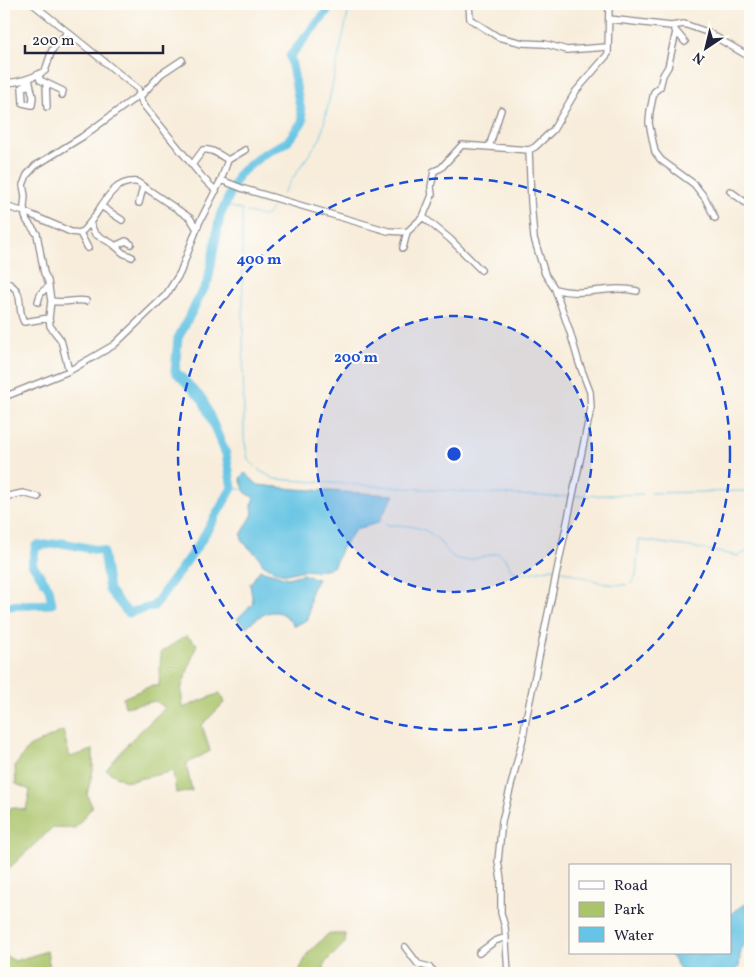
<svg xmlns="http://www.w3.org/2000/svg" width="754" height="977" viewBox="0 0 754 977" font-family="Vollkorn,serif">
<rect width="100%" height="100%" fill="#fdfcf7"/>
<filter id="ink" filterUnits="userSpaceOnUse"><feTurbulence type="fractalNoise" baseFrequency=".02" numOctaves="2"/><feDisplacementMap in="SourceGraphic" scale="10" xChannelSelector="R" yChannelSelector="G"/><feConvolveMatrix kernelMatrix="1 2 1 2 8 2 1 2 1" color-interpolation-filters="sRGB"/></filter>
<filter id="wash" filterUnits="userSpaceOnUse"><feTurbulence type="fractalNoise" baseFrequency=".0096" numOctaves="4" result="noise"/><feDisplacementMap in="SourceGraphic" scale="20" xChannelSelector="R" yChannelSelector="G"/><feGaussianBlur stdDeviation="1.12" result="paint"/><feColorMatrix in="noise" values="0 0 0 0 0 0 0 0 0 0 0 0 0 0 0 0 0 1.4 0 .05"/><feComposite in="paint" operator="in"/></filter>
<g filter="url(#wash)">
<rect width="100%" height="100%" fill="#f8eddb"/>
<!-- green -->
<path fill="#aac46b" stroke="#667353" d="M 186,636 L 197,644 L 181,689 L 183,708 L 220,693 L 224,703 L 202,725 L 210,751 L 186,764 L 192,791 L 176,793 L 173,771 L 130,781 L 123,780 L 106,770 L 132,739 L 165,708 L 156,701 L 125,707 L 123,698 L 151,686 L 159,686 L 161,652 Z
M 63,731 L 70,757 L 93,750 L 93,770 L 87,794 L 92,807 L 75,828 L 53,827 L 4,873 L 4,823 L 11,807 L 26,810 L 30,790 L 16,784 L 15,766 L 29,747 Z
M 328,934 L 345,934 L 345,943 L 325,963 L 323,973 L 298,973 L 308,953 Z
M 47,951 L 50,969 L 49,973 L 6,973 L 7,969 L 4,967 L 4,955 L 15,961 Z"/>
<!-- water -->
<path fill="#66c4e4" stroke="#447390" d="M 245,473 L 258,485 L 295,489 L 394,495 L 378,523 L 356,529 L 342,548 L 333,567 L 316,571 L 303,570 L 287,574 L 276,572 L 263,564 L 258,556 L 243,542 L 241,535 L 253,514 L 252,506 L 254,498 L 245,492 L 240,478 Z
M 260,570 L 288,578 L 302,574 L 318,579 L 311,591 L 308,619 L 295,626 C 291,623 287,616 283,614 C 269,607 256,619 246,627 L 237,619 L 253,603 L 250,584 Z
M 750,902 L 750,940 C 739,944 740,958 739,968 L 734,969 L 731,973 L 683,973 L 669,953 L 696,953 L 700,956 L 700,953 L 730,953 L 730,914 C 738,910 744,904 750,902 Z"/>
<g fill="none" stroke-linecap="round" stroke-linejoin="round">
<!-- stream -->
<path stroke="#66c4e4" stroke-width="1" d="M 282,194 L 321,137 L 350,4
M 225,205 L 241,210
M 242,210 L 244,437 L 248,459 L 258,469 L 274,479 L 496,494 L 556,497 L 569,496
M 247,212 C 266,217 265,220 275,203
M 232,488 L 245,490
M 651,493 L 750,491
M 576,496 L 643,494
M 380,519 L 386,525 C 403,525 420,525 434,536 C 444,544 449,560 464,560 C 475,560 487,555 498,553 L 506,559 L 512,571 L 525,574 L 553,568 L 556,569
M 560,570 L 606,584 L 627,585
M 276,575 L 277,572
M 631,584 L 636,575 L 639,540 L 697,548 L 738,556 L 750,550"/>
<!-- river -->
<path stroke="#66c4e4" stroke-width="9" d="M 4,606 L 52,604 L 49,588 L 32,564 L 36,546 L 62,543 L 103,551 L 109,590 L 128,613 L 154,606 L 199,544 L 232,488 L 226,454 L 203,400 L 175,371 L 178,338 L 208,281 L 220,216 L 239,174 L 262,155 L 287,142 L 303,121 L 290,56 L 333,4"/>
</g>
</g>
<g filter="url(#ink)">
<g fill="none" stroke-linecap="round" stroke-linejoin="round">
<defs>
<path id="minor" d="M 33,4 L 138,89 L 142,103 L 202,177 L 216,191
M 469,4 L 470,19 L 498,37 L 523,43 L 545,44 L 567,50 L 607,47
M 609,19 L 671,26 L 684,24 L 707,32 L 750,57
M 675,30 L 685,42
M 676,32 L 668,67 L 663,75 L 660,87 L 654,92 L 650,111 L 649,123 L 655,152 L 661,160 L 694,184 L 705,198 L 715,218
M 39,75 L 40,80 L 63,91 L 62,95
M 24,80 L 27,86 L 22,87 L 23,103 L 32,105 L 33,97 L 29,79
M 4,83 C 18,83 32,78 45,71 L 52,50 L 67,33
M 46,83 L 47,107
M 140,97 L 161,74 L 182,60
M 489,147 L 501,110
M 228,160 L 245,150
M 192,165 L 203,150 C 212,148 221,156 228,160 L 221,180
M 730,191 L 750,206
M 139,203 L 143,187
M 4,206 L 25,212 L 71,232 L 80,233 C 100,219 106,179 137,182 L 190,218 L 197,229
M 101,206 L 122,220
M 423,217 L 450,239 L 481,270
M 90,223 L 95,234 L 113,244 L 123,253 L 132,257
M 80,233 L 88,248
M 115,246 L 126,241 L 131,244
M 403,248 L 407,232
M 4,281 C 28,292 15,306 24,322 L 49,318
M 555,289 C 585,298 609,284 637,291
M 51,301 C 64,304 73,299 86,301
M 38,302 C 40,294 41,291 49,287
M 69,371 L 61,340 L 50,326 L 49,318 L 51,301 L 48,281 L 44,273 L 37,234 L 27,221 L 25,216 L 24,207 L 25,196 L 23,185 L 27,175 L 35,166 L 82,137 L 139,95
M 4,397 L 69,371 L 114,345 L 166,295 L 180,273 L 199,223 L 221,180 L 244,189 L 388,231 L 407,232 L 423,217 L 432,195 L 431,187 L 434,171 L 441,168 L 462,145 L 529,150 L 535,147 L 553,130 L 576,91 L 608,54 L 609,4
M 4,497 L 23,493 L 38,497
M 405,947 L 418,964 L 429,967 L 436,973
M 479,953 L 495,941 L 506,937
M 20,972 L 20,973
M 508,973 L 505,927 L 501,913 L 501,880 L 498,861 L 502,821 L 523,738 L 526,719 L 591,408 L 590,392 L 579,363 L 570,332 L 555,289 L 545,274 L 534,238 L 531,202 L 529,150"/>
</defs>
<!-- minor casing -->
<use href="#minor" stroke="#8d888b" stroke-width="8"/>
<!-- minor -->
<use href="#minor" stroke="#fff" stroke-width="5.5"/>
</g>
</g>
<!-- distance rings -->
<circle cx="454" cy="454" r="138" fill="#1d4ed8" fill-opacity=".12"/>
<g fill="none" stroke="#1d4ed8" stroke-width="2.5" stroke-dasharray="9 6">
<circle cx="454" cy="454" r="138"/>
<circle cx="454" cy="454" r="276"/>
</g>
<circle cx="454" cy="454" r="8" fill="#1d4ed8" stroke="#fdfcf7" stroke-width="2.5"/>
<g font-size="15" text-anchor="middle" font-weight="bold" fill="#1d4ed8" stroke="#fdfcf7" stroke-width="4" stroke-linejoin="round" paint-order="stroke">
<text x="259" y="264">400 m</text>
<text x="356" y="362">200 m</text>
</g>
<!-- margin -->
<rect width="754" height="977" fill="none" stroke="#fdfcf7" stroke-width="20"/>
<!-- legend -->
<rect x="569" y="864" width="162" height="90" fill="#fdfcf7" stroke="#a5a5ac"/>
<rect x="579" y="881" width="25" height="8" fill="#ffffff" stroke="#a5a5ac"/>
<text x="614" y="890" font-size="15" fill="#22223b">Road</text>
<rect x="579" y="902" width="25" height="15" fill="#aac46b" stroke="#a5a5ac"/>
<text x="614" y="914" font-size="15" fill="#22223b">Park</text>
<rect x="579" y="927" width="25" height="15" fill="#66c4e4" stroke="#a5a5ac"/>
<text x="614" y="940" font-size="15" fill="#22223b">Water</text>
<!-- north arrow -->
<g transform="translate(706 48) rotate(215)" stroke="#fdfcf7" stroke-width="4" paint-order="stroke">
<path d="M0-4L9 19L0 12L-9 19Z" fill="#22223b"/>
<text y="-8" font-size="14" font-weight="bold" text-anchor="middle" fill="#22223b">N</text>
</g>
<!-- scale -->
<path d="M25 45v8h138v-8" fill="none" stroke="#22223b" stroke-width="2.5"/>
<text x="32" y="45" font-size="15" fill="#22223b" stroke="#fdfcf7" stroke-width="4" paint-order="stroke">200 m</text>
</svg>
